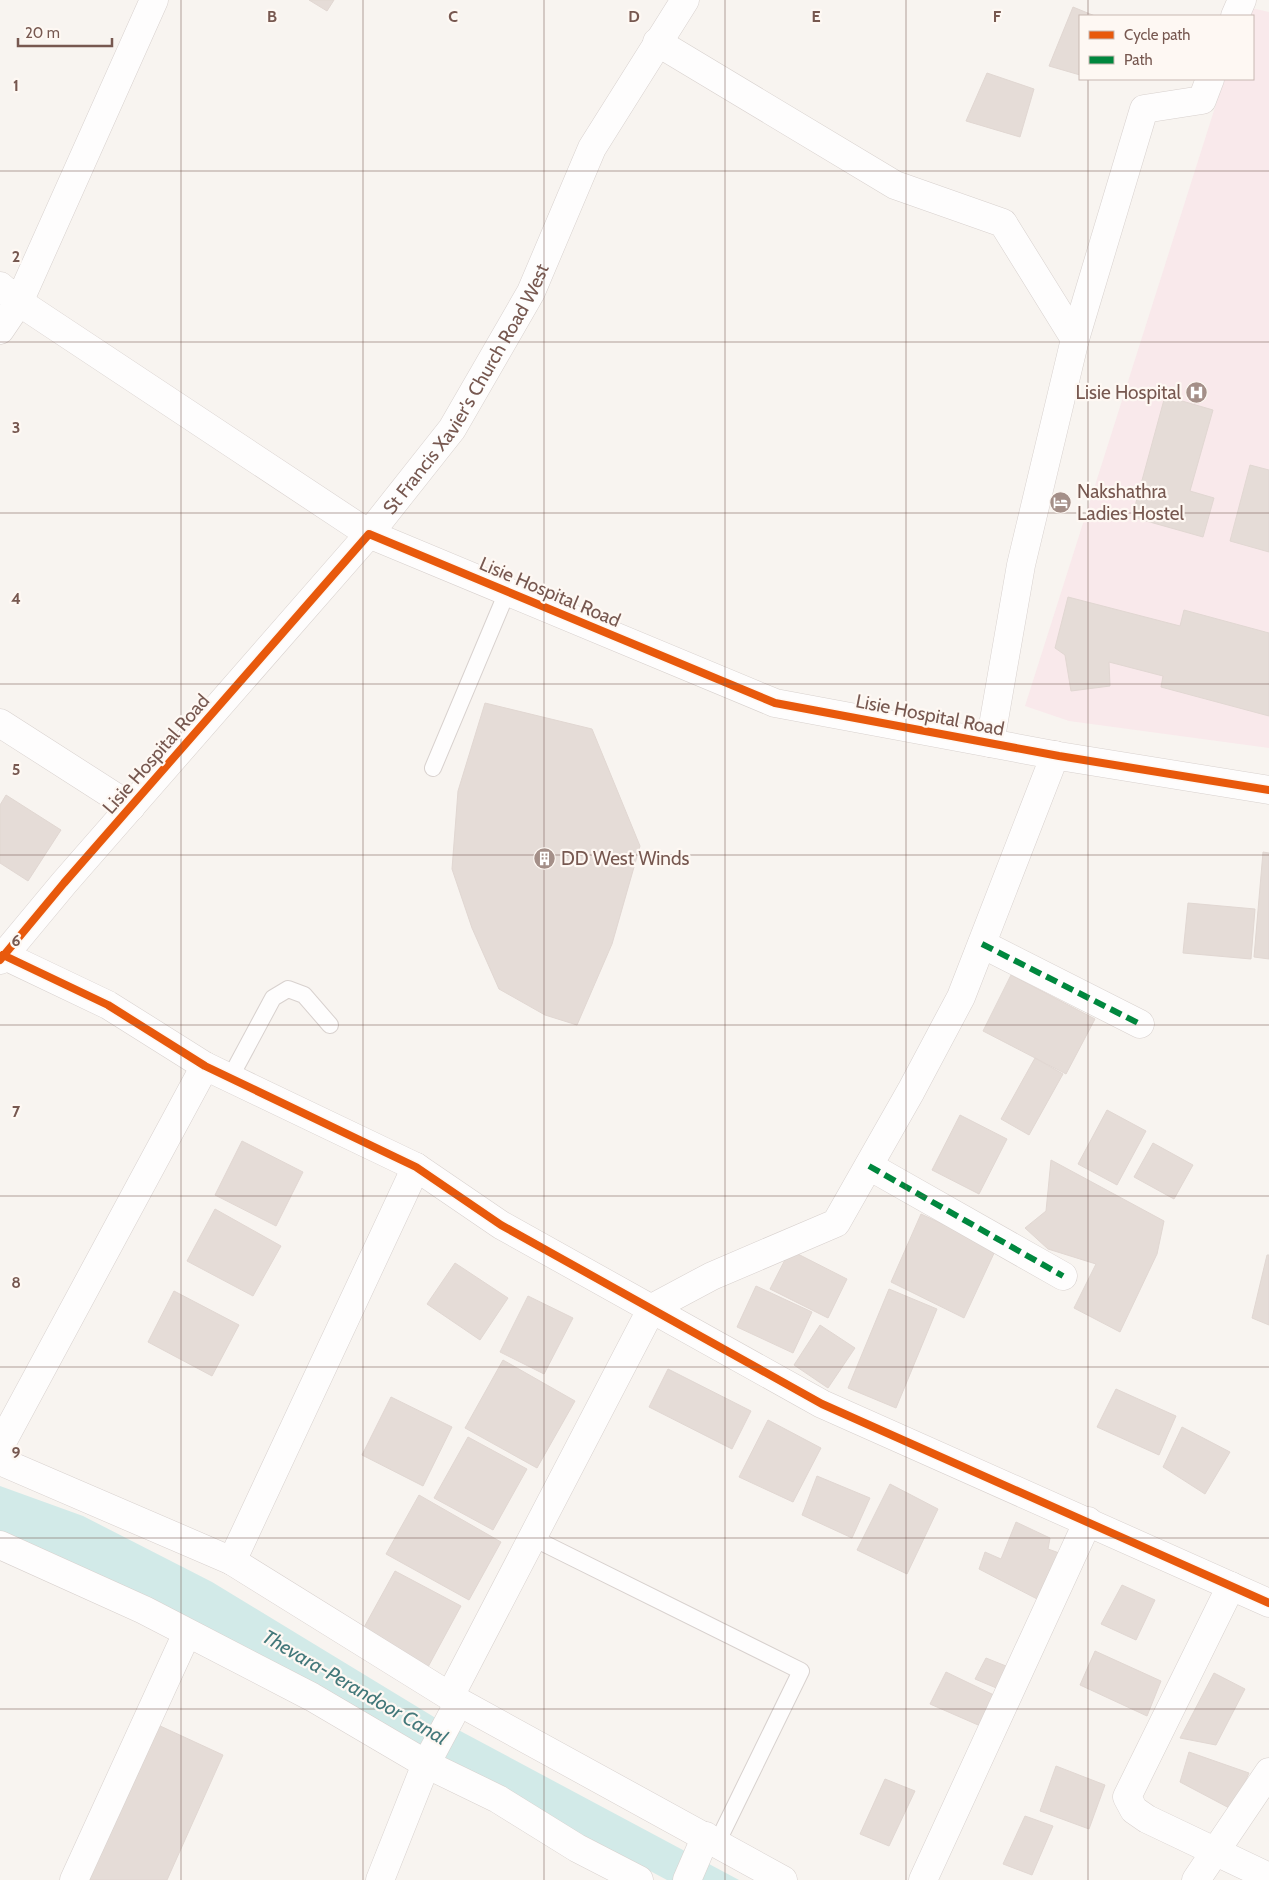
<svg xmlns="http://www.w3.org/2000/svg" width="1269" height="1880" viewBox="0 0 1269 1880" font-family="Cabin,sans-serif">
<rect width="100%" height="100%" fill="#f8f4f0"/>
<!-- medical -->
<path fill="#f9e9eb" d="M 1247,7 L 1269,12 L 1269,748 L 1069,721 L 1025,706 L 1224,79 L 1253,79 L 1253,16 L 1244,16 Z"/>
<!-- water -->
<path fill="#d2eae8" d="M 0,1486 L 83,1516 L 212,1582 L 434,1717 L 739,1880 L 667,1880 L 532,1808 L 0,1538 Z"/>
<!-- building -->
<path fill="#e5dcd7" stroke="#e1d7d2" d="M 309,0 L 334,0 L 327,11 Z
M 1073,7 L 1095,16 L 1080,16 L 1080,75 L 1049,66 Z
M 987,73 L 1034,89 L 1020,137 L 966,121 Z
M 1165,396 L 1213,410 L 1190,491 L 1214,498 L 1203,537 L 1132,517 Z
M 1250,465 L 1269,470 L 1269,552 L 1230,541 Z
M 1068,597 L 1180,626 L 1184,610 L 1269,633 L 1269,716 L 1161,687 L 1163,676 L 1109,662 L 1110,686 L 1071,691 L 1065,655 L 1055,648 Z
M 485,703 L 592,729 L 640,846 L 612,944 L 577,1025 L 545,1015 L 499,989 L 472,928 L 452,869 L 458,791 Z
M 6,795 L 61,830 L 28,881 L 0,863 L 0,805 Z
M 1263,852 L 1269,853 L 1269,959 L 1254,957 Z
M 1188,903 L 1255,909 L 1251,959 L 1183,953 Z
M 1011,975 L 1095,1019 L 1066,1074 L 983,1031 Z
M 1035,1058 L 1063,1074 L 1029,1135 L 1001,1119 Z
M 1107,1110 L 1146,1131 L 1117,1185 L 1078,1164 Z
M 960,1115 L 1007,1139 L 979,1194 L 932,1170 Z
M 242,1141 L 303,1172 L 276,1226 L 215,1195 Z
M 1153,1143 L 1193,1165 L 1174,1199 L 1134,1177 Z
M 1051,1160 L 1164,1221 L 1157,1254 L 1120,1332 L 1074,1308 L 1096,1264 L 1048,1249 L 1025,1228 L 1046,1211 Z
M 215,1209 L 281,1246 L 253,1296 L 187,1261 Z
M 921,1214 L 996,1249 L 964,1318 L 891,1282 Z
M 790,1250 L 847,1279 L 828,1318 L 770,1289 Z
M 1267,1255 L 1269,1255 L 1269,1325 L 1252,1318 Z
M 455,1263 L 508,1298 L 480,1340 L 427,1304 Z
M 756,1286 L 812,1312 L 793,1353 L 737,1327 Z
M 889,1289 L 937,1309 L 896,1408 L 848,1388 Z
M 174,1291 L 239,1325 L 212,1376 L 148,1342 Z
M 528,1296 L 573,1318 L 544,1374 L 500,1352 Z
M 820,1325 L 855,1348 L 828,1388 L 794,1365 Z
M 503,1360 L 575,1401 L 537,1468 L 465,1428 Z
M 668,1369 L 751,1411 L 732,1449 L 649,1407 Z
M 1116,1389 L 1176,1416 L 1159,1455 L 1097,1427 Z
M 391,1397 L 452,1427 L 423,1486 L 362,1455 Z
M 768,1420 L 821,1448 L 793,1502 L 739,1477 Z
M 1182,1427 L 1230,1452 L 1205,1494 L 1163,1467 Z
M 468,1437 L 527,1469 L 493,1530 L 434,1498 Z
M 817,1476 L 870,1498 L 852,1538 L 802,1515 Z
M 890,1484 L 938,1509 L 907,1574 L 857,1550 Z
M 419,1495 L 501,1542 L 469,1600 L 386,1554 Z
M 1016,1522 L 1050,1538 L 1048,1549 L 1062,1554 L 1041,1601 L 979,1569 L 985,1552 L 1001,1559 Z
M 395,1571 L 461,1606 L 428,1667 L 362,1631 Z
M 1122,1585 L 1155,1600 L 1136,1640 L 1101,1624 Z
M 1095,1651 L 1161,1681 L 1147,1716 L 1080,1685 Z
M 986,1658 L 1011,1668 L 1001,1690 L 975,1679 Z
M 946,1672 L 998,1697 L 985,1728 L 930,1704 Z
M 1214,1673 L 1245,1689 L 1216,1745 L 1180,1738 Z
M 158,1725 L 223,1755 L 167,1880 L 88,1880 Z
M 1189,1752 L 1249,1773 L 1233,1810 L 1180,1782 Z
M 1056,1766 L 1105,1785 L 1089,1829 L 1040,1811 Z
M 885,1779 L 915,1791 L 889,1846 L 860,1834 Z
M 1025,1816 L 1053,1826 L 1032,1875 L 1003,1864 Z"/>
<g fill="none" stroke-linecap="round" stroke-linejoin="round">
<defs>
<path id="service" d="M 433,768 L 507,592
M 230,1078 L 273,998 L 288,989 L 304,995 L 330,1025
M 531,1537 L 801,1671 L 717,1843"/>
<g id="minor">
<path d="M 1235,16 L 1242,0"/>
<path d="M 657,42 L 895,185 L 1003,223 L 1075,339 L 1021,565 L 990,743"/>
<path d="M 0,286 L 19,302 L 154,0"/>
<path id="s1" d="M 0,330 L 19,302 L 369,534 L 452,429 L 531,292 L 592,148 L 685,0"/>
<path d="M 1075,339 L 1144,109 L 1202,100 L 1210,79"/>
<path d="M 0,723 L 131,807"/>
<path d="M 982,944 L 1140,1024"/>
<path d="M 3,955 L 108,1005 L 205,1066 L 416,1167 L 501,1225 L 822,1404 L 1269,1603"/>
<path d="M 0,960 L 64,883 L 369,534 L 775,703 L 1059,756 L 1269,790"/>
<path d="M 869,1166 L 1063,1276"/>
<path d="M 0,1446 L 205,1066"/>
<path d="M 0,1461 L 232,1561 L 459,1702 L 783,1880"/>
<path d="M 0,1545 L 144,1610 L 312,1697 L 426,1764 L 498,1799 L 577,1848 L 639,1880"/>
<path d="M 232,1561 L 416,1167"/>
<path d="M 1231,1586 L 1127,1797 L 1134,1810 L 1147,1819 L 1269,1877"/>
<path d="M 450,1696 L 652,1308 L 712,1276 L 836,1223 L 911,1091 L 961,997 L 1055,755"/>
<path d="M 74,1880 L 187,1633"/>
<path d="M 380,1880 L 426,1764 L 459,1702"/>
<path d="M 687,1880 L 706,1836"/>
<path d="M 923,1880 L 1088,1521"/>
<path d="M 1196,1880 L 1269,1772"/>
</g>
</defs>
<!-- service casing -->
<use href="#service" stroke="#d8d1ce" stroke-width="18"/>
<!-- minor casing -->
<use href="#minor" stroke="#d8d1ce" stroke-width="29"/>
<!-- service -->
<use href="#service" stroke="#fefdfd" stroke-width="16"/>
<!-- minor -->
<use href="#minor" stroke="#fefdfd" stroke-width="28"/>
<!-- quiet -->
<path stroke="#00873e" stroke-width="6" stroke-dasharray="12 6" stroke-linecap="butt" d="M 982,944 L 1140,1024
M 869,1166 L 1063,1276"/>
<defs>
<path id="cycleway" d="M 3,955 L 108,1005 L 205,1066 L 416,1167 L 501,1225 L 822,1404 L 1269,1603
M 0,960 L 64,883 L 369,534 L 775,703 L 1059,756 L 1269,790"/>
</defs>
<!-- cycleway casing -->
<use href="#cycleway" stroke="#fef8f3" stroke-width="11"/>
<!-- cycleway -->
<use href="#cycleway" stroke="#e8590c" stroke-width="8"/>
</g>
<!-- grid -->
<path fill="none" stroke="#775850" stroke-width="1" stroke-opacity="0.55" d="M 181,0 L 181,1880M 363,0 L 363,1880M 544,0 L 544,1880M 725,0 L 725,1880M 906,0 L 906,1880M 1088,0 L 1088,16M 1088,79 L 1088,1880M 0,171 L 1269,171M 0,342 L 1269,342M 0,513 L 1269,513M 0,684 L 1269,684M 0,855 L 1269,855M 0,1025 L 1269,1025M 0,1196 L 1269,1196M 0,1367 L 1269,1367M 0,1538 L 1269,1538M 0,1709 L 1269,1709"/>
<!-- icons -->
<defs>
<symbol id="hospital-disc" viewBox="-11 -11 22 22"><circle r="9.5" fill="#a48f88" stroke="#fef8f3"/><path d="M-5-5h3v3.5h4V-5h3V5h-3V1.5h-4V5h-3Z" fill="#fff"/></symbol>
<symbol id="hotel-disc" viewBox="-11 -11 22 22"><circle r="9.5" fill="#a48f88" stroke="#fef8f3"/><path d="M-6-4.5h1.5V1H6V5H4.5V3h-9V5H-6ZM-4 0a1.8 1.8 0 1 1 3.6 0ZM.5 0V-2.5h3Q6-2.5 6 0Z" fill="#fff"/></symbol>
<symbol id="building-disc" viewBox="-11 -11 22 22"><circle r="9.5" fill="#a48f88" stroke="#fef8f3"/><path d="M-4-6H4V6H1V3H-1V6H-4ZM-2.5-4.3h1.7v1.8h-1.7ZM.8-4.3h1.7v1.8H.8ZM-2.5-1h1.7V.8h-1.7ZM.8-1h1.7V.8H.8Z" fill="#fff"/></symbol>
</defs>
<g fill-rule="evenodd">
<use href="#hospital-disc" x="1184" y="380" width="25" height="25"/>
<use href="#hotel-disc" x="1048" y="490" width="25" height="25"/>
<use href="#building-disc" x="532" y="846" width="25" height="25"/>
</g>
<g text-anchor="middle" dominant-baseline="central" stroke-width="4.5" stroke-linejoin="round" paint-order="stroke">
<!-- street labels -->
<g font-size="19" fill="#775850" stroke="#fef8f3">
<text stroke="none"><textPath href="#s1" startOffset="629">St Francis Xavier's Church Road West</textPath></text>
<text transform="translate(550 592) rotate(23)">Lisie Hospital Road</text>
<text transform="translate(930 715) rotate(11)">Lisie Hospital Road</text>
<text transform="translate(156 754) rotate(-49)">Lisie Hospital Road</text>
</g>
<!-- poi labels -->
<g font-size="19" fill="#775850" stroke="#fef8f3" text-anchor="start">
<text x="1181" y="392" text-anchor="end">Lisie Hospital</text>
<text x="1077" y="491">Nakshathra<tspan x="1077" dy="22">Ladies Hostel</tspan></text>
<text x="561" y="858">DD West Winds</text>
</g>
<!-- water labels -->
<g font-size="20" font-style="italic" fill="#43787a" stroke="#fef8f3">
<text transform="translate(355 1687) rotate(30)">Thevara-Perandoor Canal</text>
</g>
</g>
<g font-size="16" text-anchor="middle" font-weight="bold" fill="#775850" stroke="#fef8f3" stroke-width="4.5" stroke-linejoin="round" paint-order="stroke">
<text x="272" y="22">B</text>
<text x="453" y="22">C</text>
<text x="634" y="22">D</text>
<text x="816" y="22">E</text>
<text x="997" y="22">F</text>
<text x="16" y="91">1</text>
<text x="16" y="262">2</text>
<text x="16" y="433">3</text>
<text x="16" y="604">4</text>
<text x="16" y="775">5</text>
<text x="16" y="946">6</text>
<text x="16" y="1117">7</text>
<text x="16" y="1288">8</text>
<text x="16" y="1458">9</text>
</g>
<!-- legend -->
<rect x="1079" y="15" width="175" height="65" fill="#fef8f3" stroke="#c8b8b2"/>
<rect x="1089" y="31" width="25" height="8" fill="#e8590c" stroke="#c8b8b2"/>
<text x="1124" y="40" font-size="15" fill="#775850">Cycle path</text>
<rect x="1089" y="56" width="25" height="8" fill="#00873e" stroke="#c8b8b2"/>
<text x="1124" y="65" font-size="15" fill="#775850">Path</text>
<!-- scale -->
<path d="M18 38v8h94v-8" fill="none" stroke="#775850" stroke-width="2.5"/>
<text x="25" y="38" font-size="15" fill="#775850" stroke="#fef8f3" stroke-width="4" paint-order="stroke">20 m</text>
</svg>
